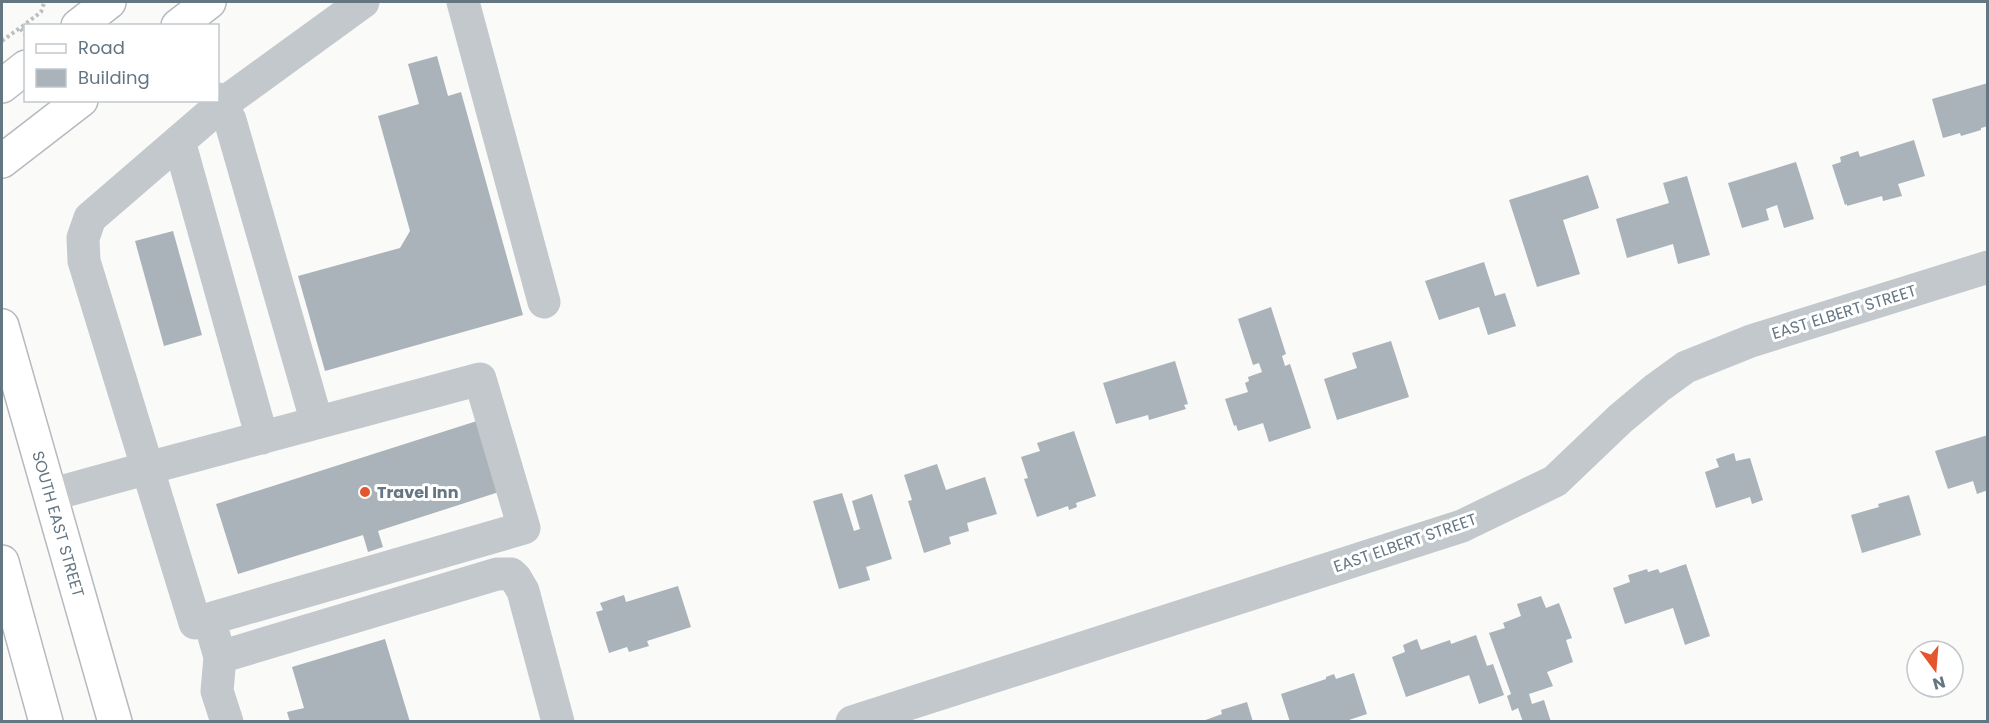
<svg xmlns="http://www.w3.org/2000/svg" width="1989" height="723" viewBox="0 0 1989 723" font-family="Poppins,sans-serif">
<rect width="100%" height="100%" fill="#fafaf8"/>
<!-- building -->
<path fill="#aab3b9" d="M 437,56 L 448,96 L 461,92 L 523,315 L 325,371 L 298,276 L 400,248 L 410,231 L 378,116 L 419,104 L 408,64 Z
M 1988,83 L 1988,126 L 1981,128 L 1981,130 L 1961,136 L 1960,133 L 1943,138 L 1932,99 Z
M 1914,140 L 1925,176 L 1898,184 L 1902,196 L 1883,201 L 1882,196 L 1847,206 L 1847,204 L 1845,205 L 1832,165 L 1841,162 L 1840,157 L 1858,151 L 1860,157 Z
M 1796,162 L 1814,219 L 1784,228 L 1777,205 L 1766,209 L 1769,220 L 1742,228 L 1728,183 Z
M 1588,175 L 1599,208 L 1563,220 L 1580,274 L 1537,287 L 1509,200 Z
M 1687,176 L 1710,255 L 1678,264 L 1673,244 L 1627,258 L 1616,219 L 1669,203 L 1663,183 Z
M 173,231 L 202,335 L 164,346 L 135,241 Z
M 1484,262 L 1495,296 L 1505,293 L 1516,326 L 1488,335 L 1479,307 L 1439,320 L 1425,281 Z
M 1271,307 L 1286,354 L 1282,356 L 1285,366 L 1290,364 L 1311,428 L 1269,442 L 1263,423 L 1238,431 L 1236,425 L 1234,426 L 1225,399 L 1248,392 L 1245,383 L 1249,381 L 1248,377 L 1262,372 L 1259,363 L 1253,365 L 1238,319 Z
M 1391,341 L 1409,397 L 1337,420 L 1324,379 L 1357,368 L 1352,353 Z
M 1175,361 L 1188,404 L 1184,405 L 1186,409 L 1149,420 L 1148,415 L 1116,424 L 1103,383 Z
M 480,420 L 502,491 L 378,531 L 383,547 L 368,552 L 363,535 L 238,574 L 216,504 Z
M 1074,431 L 1096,496 L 1076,503 L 1077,507 L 1069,510 L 1068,506 L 1037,517 L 1024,479 L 1028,478 L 1021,457 L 1040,451 L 1037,443 Z
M 1988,435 L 1988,490 L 1977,494 L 1973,481 L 1948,489 L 1935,451 Z
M 1734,453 L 1736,461 L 1750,458 L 1763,500 L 1752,504 L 1750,497 L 1716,508 L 1705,472 L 1719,467 L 1716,459 Z
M 937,464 L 946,490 L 985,477 L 997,514 L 967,523 L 969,531 L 949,537 L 951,544 L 924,553 L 908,501 L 912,500 L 904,475 Z
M 842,493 L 854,531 L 860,529 L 852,501 L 872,494 L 892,559 L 866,567 L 870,580 L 839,589 L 813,501 Z
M 1909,495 L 1921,535 L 1862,553 L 1851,515 L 1879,507 L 1878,504 Z
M 1686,564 L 1710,636 L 1685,645 L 1673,608 L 1625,624 L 1613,588 L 1630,582 L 1628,575 L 1647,569 L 1648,572 L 1658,569 L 1660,573 Z
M 678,586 L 691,627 L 647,641 L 649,646 L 629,652 L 627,647 L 609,653 L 596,612 L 603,610 L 600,603 L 624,595 L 626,602 Z
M 1541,596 L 1546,608 L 1559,603 L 1572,638 L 1566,640 L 1573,662 L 1547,672 L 1553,686 L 1529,694 L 1532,704 L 1544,700 L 1551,722 L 1523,722 L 1518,708 L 1512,711 L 1507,696 L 1511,694 L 1489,633 L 1505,628 L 1503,623 L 1521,616 L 1517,604 Z
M 1476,635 L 1487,666 L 1493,664 L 1504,695 L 1479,704 L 1469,675 L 1406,697 L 1392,657 L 1405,652 L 1403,645 L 1417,639 L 1421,650 L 1450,640 L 1451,644 Z
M 385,639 L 410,722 L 290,722 L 287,712 L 304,708 L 292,667 Z
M 1354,673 L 1367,714 L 1343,722 L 1290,722 L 1281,694 L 1326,679 L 1326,677 L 1334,674 L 1336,679 Z
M 1247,702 L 1253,722 L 1200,722 L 1222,714 L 1221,710 Z"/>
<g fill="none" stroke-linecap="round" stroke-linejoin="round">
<defs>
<path id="major" d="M 78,26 L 109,2
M 178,26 L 209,2
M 2,86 L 26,67
M 2,161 L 81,100
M 2,326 L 115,722
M 2,562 L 46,722"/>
</defs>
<!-- major casing -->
<use href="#major" stroke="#b5babe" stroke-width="36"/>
<!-- path -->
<path stroke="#bbbfc2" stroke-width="4" stroke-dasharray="3 3" stroke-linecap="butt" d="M 26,36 L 20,28 L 41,12 L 44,3
M 2,41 L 20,28"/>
<!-- minor -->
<path stroke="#c3c8cc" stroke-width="33" d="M 463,2 L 544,302
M 218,99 L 230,120 L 317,423
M 179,141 L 262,438
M 50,495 L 148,468 L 480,379 L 524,528 L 195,623 L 84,261 L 83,238 L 90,218 L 221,105 L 363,2
M 214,636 L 220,657 L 217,691 L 227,722
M 220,657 L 497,574 L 511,574 L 516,579 L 523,591 L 558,722
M 852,722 L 1462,526 L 1555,481 L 1620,419 L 1657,388 L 1686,367 L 1751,341 L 1988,267"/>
<!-- major -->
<use href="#major" stroke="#fff" stroke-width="33"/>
</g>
<!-- markers -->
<circle fill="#e4572e" stroke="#fff" stroke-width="2" cx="365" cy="492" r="6"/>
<g text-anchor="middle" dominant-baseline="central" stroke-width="6" stroke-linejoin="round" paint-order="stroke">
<!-- street labels -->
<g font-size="16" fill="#657683" stroke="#fff">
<text transform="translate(1844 312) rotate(-17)">EAST ELBERT STREET</text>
<text transform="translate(58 524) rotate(74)">SOUTH EAST STREET</text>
<text transform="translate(1405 543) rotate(-19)">EAST ELBERT STREET</text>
</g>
<!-- poi labels -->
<g font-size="16" font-weight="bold" fill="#657683" stroke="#fff" text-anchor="start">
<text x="377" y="492">Travel Inn</text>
</g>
</g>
<!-- border -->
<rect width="1989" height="723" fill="none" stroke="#657683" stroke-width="6"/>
<!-- legend -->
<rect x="24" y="24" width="195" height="78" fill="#ffffff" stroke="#c1c8cd" stroke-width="1.5"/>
<rect x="36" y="44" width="30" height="9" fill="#ffffff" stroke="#c1c8cd" stroke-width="1.5"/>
<text x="78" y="54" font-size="18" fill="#657683">Road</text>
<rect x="36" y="69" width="30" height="18" fill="#aab3b9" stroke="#c1c8cd" stroke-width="1.5"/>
<text x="78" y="84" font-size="18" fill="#657683">Building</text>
<!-- north arrow -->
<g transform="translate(1935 669) rotate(164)"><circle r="28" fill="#ffffff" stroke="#c1c8cd" stroke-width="1.5"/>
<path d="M0-4.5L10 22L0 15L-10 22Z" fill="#e4572e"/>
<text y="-9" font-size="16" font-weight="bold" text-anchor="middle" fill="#657683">N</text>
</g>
</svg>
